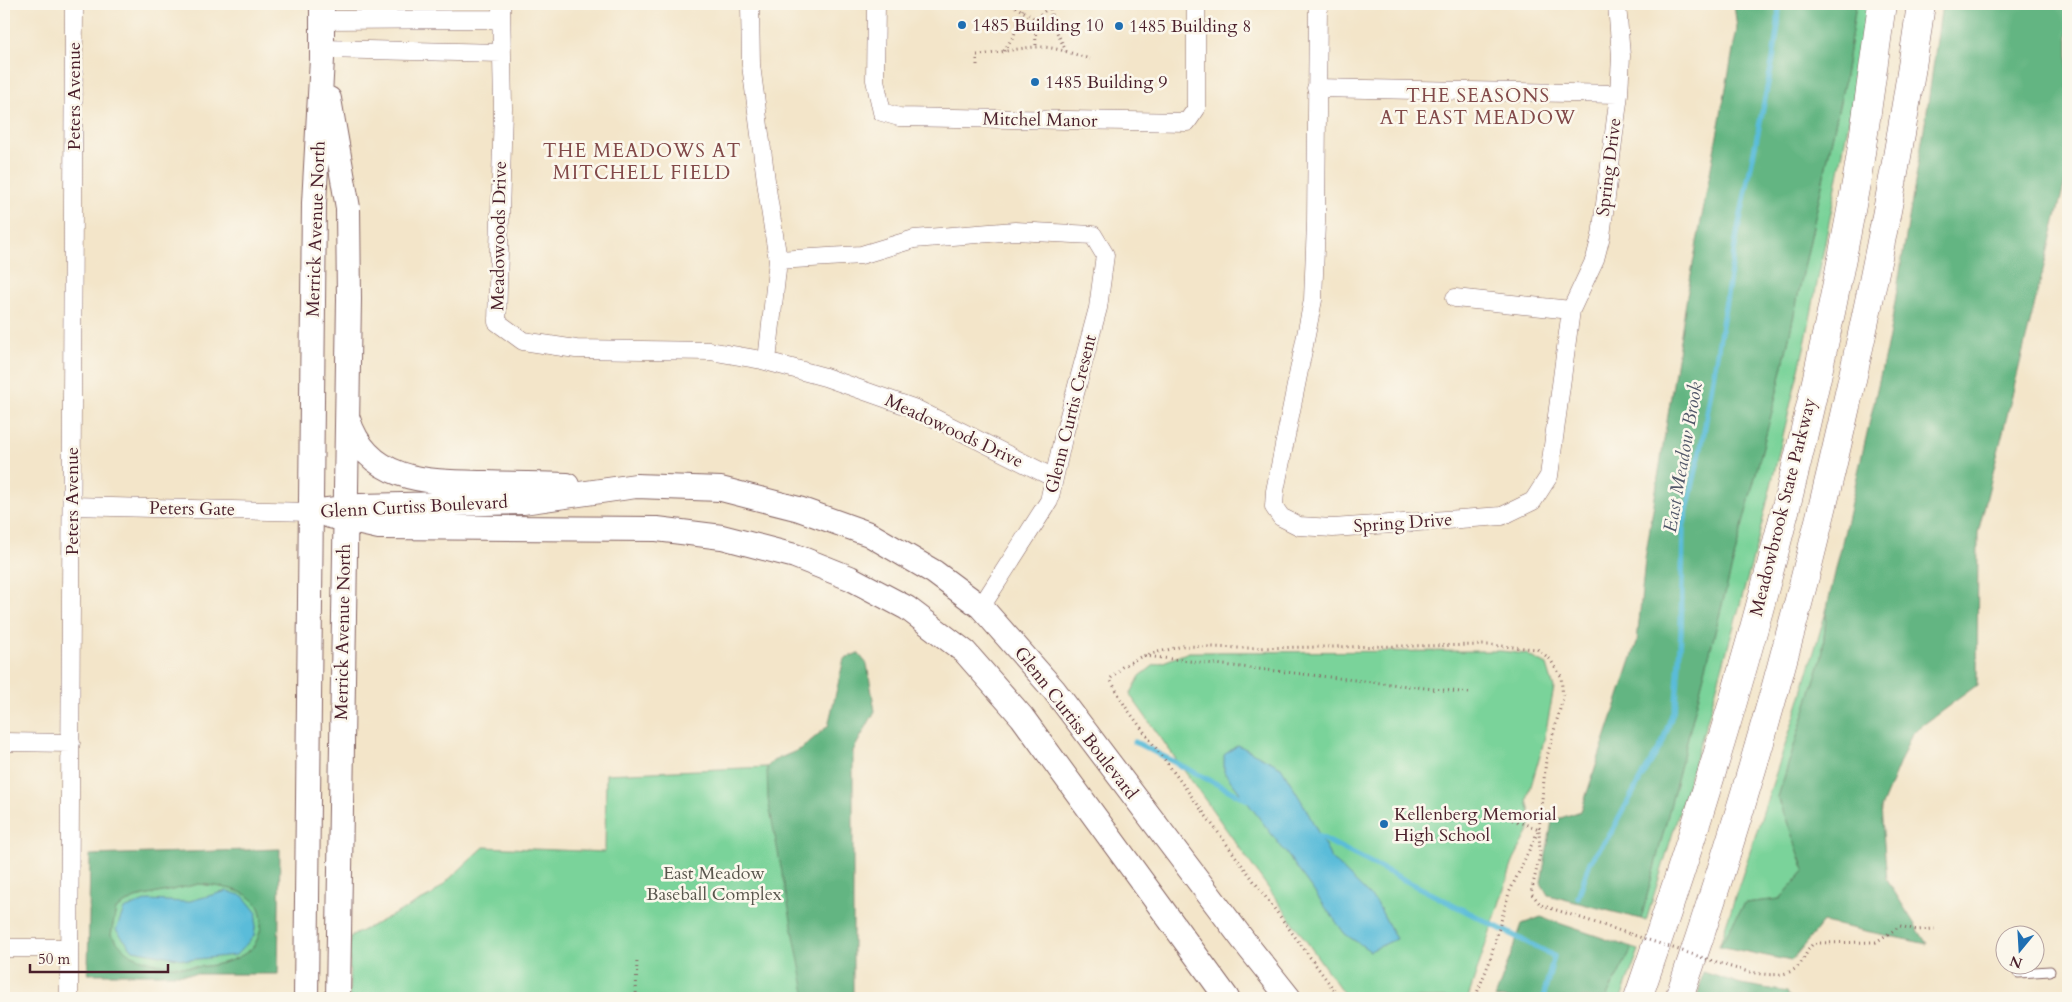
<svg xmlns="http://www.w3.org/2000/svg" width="2072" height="1002" viewBox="0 0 2072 1002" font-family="Cardo,serif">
<rect width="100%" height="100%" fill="#fbf7ec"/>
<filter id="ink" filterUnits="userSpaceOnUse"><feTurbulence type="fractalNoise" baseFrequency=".02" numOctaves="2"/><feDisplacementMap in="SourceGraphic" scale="10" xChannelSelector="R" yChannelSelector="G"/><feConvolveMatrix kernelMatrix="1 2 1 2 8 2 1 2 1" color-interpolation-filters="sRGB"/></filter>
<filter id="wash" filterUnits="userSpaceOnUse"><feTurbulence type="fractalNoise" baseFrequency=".0096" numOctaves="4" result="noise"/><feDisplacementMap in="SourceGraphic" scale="20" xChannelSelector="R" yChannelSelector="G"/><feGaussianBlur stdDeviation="1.12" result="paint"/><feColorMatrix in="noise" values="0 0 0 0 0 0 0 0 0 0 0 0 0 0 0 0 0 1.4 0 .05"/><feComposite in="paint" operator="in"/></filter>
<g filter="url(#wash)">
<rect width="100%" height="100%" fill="#f3e5c9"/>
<!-- green -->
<path fill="#7ad39a" stroke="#627962" d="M 1856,4 L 1869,4 L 1860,64 L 1806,340 L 1756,548 L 1709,714 L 1646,921 L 1641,919 L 1779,384 L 1844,83 Z
M 1827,608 L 1822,657 L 1778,797 L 1805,870 L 1780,899 L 1745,903 L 1719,946 L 1798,706 Z
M 1501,651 L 1526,654 L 1547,665 L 1554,688 L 1544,741 L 1527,800 L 1531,818 L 1529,831 L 1514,859 L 1468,998 L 1347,998 L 1130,695 L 1140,676 L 1153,666 L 1189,652 Z
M 767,767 L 823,778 L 832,998 L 349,998 L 350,937 L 432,895 L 484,847 L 605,852 L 606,774 Z
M 199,884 C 224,887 267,890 261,926 C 260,934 256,945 250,950 C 219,974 163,970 129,954 C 122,950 116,940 111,935 L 116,909 L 135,898 Z
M 1632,948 L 1639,950 L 1621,998 L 1606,998 Z"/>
<!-- forest -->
<path fill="#63b582" stroke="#566a56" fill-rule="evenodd" d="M 1734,4 L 1856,4 L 1844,83 L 1779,384 L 1641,919 L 1548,895 L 1541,883 L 1552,821 L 1581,811 L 1637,642 L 1645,559 L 1687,296 L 1737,29 Z
M 1942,4 L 2068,4 L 2068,169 L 1978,533 L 1977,685 L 1912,733 L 1881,808 L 1887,880 L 1927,944 L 1823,922 L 1791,961 L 1719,946 L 1745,903 L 1780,899 L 1805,870 L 1778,797 L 1822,657 L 1827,608 L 1889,337 L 1926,117 Z
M 858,653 L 867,664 L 875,711 L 853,751 L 853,998 L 806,998 L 768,800 L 767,767 L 773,761 L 801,749 L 828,726 L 844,659 Z
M 280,849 L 278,974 L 88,974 L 90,855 ZM 199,884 C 224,887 267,890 261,926 C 260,934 256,945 250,950 C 219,974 163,970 130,954 C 123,950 116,940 111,935 L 116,909 L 135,898 Z
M 1541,917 L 1632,948 L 1606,998 L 1495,998 L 1522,924 Z
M 1703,972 L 1741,984 L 1787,992 L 1790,998 L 1697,998 Z"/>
<!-- water -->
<path fill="#5abcd9" stroke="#526e82" d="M 1238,745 L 1281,767 L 1305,807 L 1331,858 L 1377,903 L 1396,939 L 1370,951 L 1345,934 L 1283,849 L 1224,772 L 1224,755 Z
M 227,891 L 243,896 L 257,913 L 254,936 L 236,955 L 188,960 L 133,950 L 116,930 L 124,909 L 148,900 L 186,902 Z"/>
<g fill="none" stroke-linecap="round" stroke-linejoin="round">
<!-- stream -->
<path stroke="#5abcd9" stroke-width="5.5" d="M 1135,742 L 1250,801
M 1314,834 L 1554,956 L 1543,998
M 1578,897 L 1590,862 L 1611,833 L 1641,778 L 1662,744 L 1676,703 L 1681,633 L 1683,528 L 1703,438 L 1738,229 L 1773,59 L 1778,25 L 1779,4"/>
</g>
</g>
<g filter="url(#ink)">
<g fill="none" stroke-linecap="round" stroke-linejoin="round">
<defs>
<path id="lane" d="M 2018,973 L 2050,971"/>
<path id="street" d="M 501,4 L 503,108 L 497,322 L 523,341 L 576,349 L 710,351 L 762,360 L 825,377 L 916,409 L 1054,478
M 750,4 L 751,65 L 768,196 L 778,260 L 861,255 L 914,239 L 1015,231 L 1093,235 L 1105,255 L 1098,308 L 1063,438 L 1049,501 L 981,607
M 876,4 L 875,80 L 882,112 L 899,117 L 1187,122 L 1196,109 L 1196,4
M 1318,4 L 1316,223 L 1313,300 L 1275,491 L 1274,507 L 1281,517 L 1299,526 L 1333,528 L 1502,516 L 1533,501 L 1549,476 L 1571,310 L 1595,259 L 1601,236 L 1619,94 L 1621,56 L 1617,4
M 323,20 L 501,19
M 322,49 L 502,53
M 1316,88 L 1619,94
M 1455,298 L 1571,310
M 767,361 L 778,260
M 72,506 L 311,512
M 4,742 L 71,743
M 4,948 L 69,948
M 69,998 L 74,4"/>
<path id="secondary" d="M 329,99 L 348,208 L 349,299 L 338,998
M 348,419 C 368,484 431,482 486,483 C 513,484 540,484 567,485
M 311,512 L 361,506 L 523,502 L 636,486 L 721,489 L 799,509 L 869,534 L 934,572 L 981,607 L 1054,690 L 1250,949 L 1289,998
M 330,516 L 379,527 L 657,529 L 722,537 L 795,556 L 850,578 L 907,608 L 965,652 L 1022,717 L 1227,998
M 306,998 L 314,203 L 322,59 L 322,4"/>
<path id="highway" d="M 1638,998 C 1731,731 1809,451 1858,172 C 1867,116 1874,60 1882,4
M 1679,998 C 1744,809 1798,618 1842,424 C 1874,285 1902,145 1921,4"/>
</defs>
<!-- lane casing -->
<use href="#lane" stroke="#856462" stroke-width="11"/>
<!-- street casing -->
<use href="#street" stroke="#856462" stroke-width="19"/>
<!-- secondary casing -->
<use href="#secondary" stroke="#856462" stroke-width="26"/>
<!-- highway casing -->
<use href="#highway" stroke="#856462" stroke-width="29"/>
<!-- path -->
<path stroke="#856462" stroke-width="3" stroke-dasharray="1 4" stroke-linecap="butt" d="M 1011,4 L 1035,19 L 1053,4
M 1050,4 L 1052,22 L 1066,51
M 892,5 L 901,4
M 1035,19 L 1036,47
M 1004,51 L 1014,35 L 1025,4
M 977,65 L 977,55 C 996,54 1016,48 1036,47 C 1054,46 1073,54 1090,59
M 1145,656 L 1469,693
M 1498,815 L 1539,829 L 1540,855 L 1531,893 L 1541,905 L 1630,934
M 1716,962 C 1736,969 1778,983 1796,968 C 1804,962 1806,950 1814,943 L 1876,942 L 1900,926 L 1917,930 L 1935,929
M 636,998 L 637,958
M 1340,998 L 1125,706 L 1110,679 L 1122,667 L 1142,656 L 1183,646 L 1240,648 L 1490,645 L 1537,649 L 1550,659 L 1561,676 L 1563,698 L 1546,760 L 1539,829 L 1509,893 L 1489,963 L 1475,998"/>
<!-- lane -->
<use href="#lane" stroke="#fff" stroke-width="9"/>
<!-- street -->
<use href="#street" stroke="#fff" stroke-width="18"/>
<!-- secondary -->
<use href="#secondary" stroke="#fff" stroke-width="24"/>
<!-- highway -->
<use href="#highway" stroke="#fff" stroke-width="28"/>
<!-- path-bridge -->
<path stroke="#856462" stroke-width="3" stroke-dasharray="1 4" stroke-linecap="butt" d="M 1630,934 L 1716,962"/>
</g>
</g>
<!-- markers -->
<g fill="#1f6fb2" stroke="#fbf7ec" stroke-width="2">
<circle cx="962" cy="25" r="5"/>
<circle cx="1119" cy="26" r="5"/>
<circle cx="1035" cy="82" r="5"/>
<circle cx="1384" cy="824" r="5"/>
</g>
<g text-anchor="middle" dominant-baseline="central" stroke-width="5" stroke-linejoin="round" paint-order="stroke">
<!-- poi labels -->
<g font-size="18" fill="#4a1f2b" stroke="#fbf7ec" text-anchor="start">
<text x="972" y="25">1485 Building 10</text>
<text x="1129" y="26">1485 Building 8</text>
<text x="1045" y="82">1485 Building 9</text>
<text x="1394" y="814">Kellenberg Memorial<tspan x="1394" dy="21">High School</tspan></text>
</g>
<!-- street labels -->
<g font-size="18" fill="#4a1f2b" stroke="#fbf7ec">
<text transform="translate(74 96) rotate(-90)">Peters Avenue</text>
<text transform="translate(1040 120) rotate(1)">Mitchel Manor</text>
<text transform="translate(1609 167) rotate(-83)">Spring Drive</text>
<text transform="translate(316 229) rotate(-88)">Merrick Avenue North</text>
<text transform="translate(499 236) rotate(-89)">Meadowoods Drive</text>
<text transform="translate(1071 414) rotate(-76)">Glenn Curtis Cresent</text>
<text transform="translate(954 431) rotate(25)">Meadowoods Drive</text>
<text transform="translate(72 501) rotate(-90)">Peters Avenue</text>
<text transform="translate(414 507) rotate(-3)">Glenn Curtiss Boulevard</text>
<text transform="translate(1783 507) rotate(-76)">Meadowbrook State Parkway</text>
<text transform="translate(192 509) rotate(1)">Peters Gate</text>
<text transform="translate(1403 523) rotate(-4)">Spring Drive</text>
<text transform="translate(343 632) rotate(-89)">Merrick Avenue North</text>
<text transform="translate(1076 723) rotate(52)">Glenn Curtiss Boulevard</text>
</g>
<!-- park labels -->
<g font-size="18" fill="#58554c" stroke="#fbf7ec">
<text x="714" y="873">East Meadow<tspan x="714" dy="21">Baseball Complex</tspan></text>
</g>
<!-- neighbourhood labels -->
<g font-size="19" letter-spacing="1" fill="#824949" stroke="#fbf7ec">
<text x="1478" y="96">THE SEASONS<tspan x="1478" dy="22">AT EAST MEADOW</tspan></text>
<text x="642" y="151">THE MEADOWS AT<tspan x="642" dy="22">MITCHELL FIELD</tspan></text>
</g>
<!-- water labels -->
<g font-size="19" font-style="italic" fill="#505668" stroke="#fbf7ec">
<text transform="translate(1683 457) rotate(-80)">East Meadow Brook</text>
</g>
</g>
<!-- margin -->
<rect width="2072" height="1002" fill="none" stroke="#fbf7ec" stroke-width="20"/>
<!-- north arrow -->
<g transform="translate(2020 950) rotate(198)"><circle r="24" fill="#fbf7ec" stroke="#b4a19f"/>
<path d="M0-4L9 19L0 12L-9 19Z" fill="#1f6fb2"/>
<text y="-8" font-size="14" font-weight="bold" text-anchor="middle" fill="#4a1f2b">N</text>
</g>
<!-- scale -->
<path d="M30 964v8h138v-8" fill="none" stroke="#4a1f2b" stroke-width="2.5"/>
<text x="38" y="964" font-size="15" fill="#4a1f2b" stroke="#fbf7ec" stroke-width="4" paint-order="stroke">50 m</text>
</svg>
